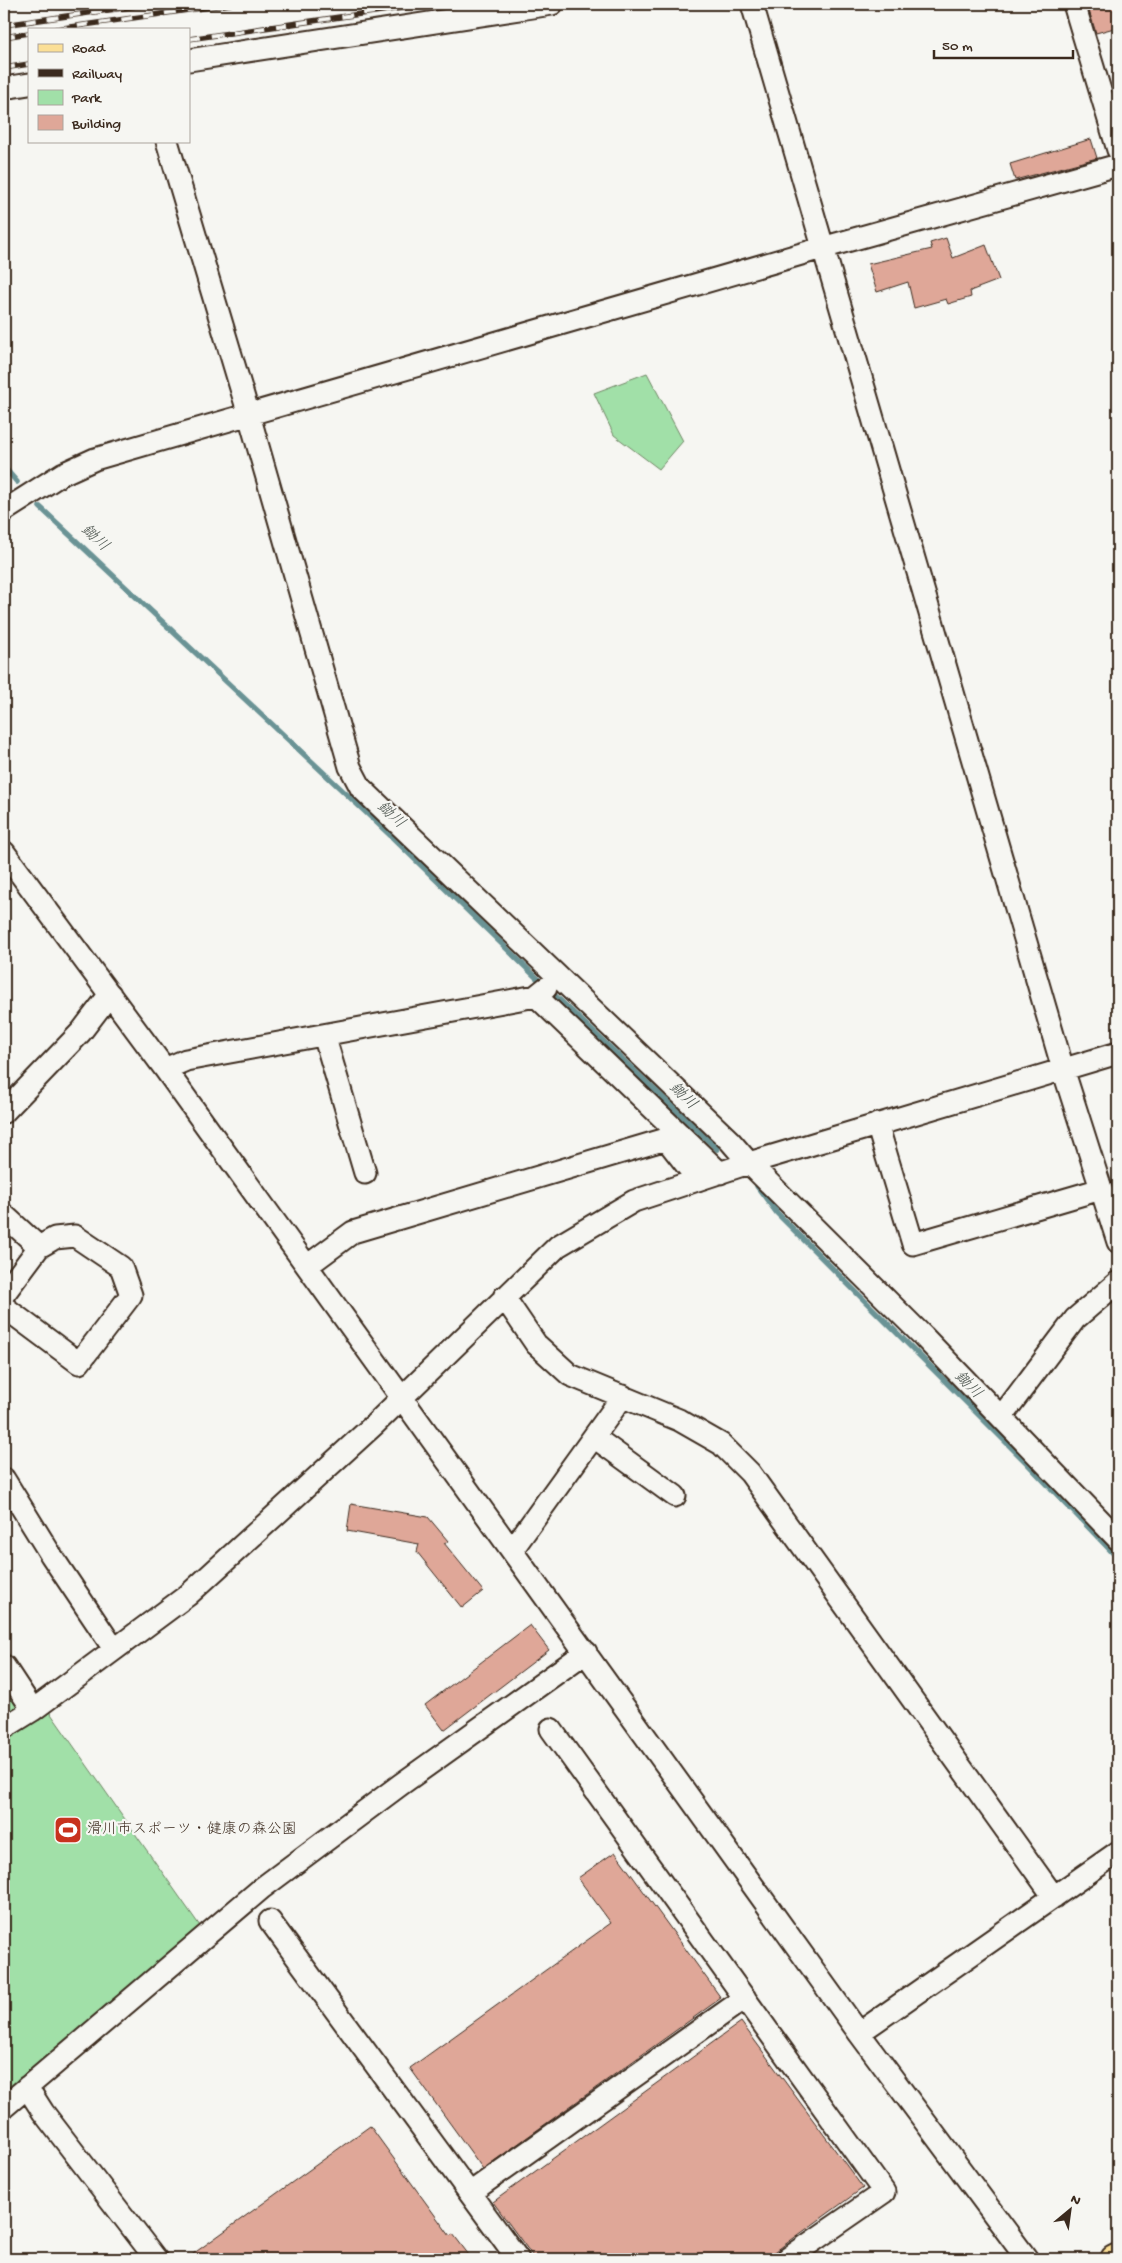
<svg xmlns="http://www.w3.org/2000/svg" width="1122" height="2263" viewBox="0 0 1122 2263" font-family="'Gochi Hand','Klee One',sans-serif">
<rect width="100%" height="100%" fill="#f6f6f2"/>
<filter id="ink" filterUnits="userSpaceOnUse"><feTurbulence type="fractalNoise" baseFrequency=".02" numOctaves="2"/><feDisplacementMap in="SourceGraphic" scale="10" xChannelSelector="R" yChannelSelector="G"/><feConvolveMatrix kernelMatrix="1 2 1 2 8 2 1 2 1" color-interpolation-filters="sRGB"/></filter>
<g filter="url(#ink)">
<!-- green -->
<path fill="#a1e0a8" stroke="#6e8563" d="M 647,373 L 683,441 L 659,469 L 614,435 L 594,393 Z
M 4,1647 L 207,1936 L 4,2099 Z"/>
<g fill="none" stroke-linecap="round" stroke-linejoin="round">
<!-- stream -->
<path stroke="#6a9395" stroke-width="5.5" d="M 4,467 L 17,482
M 40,507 L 389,834 L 543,984
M 550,991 L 717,1149
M 757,1186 L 777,1213 L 1026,1462 L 1118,1558"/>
</g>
<!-- building -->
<path fill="#dfa798" stroke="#3b2a1e" d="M 1087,4 L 1118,4 L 1118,27 L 1096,33 Z
M 1091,139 L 1097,158 L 1015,180 L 1010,164 Z
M 946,238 L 953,258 L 986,245 L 999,280 L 970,291 L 971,297 L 948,304 L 946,299 L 914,308 L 908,282 L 877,292 L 868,264 L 932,249 L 930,243 Z
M 351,1504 L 428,1517 L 448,1541 L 444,1543 L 483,1591 L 462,1608 L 417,1552 L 419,1544 L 347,1531 Z
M 530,1625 L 549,1650 L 444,1730 L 425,1705 Z
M 615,1852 L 721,1998 L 483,2169 L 410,2068 L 611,1923 L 578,1878 Z
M 741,2022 L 863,2188 L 765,2259 L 535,2259 L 493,2202 Z
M 370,2126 L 450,2236 L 453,2234 L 472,2259 L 186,2259 Z"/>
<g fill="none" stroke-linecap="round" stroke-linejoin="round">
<defs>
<path id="minor" d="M 752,4 L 1063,1069 L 1118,1242
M 1074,4 L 1118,150
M 189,60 L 552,4
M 4,88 L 29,84
M 167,141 L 249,415 L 350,767 L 361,788 L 730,1141 L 749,1163 L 923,1336 L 1118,1539
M 4,511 L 62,474 L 95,459 L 822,248 L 1118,165
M 4,852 L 165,1069 L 859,2033 L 1027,2259
M 546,988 L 536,996 L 720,1173
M 324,1035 L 365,1173
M 165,1069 L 186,1060 L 536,996
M 4,1112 L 81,1032 L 110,994
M 877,1124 L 913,1244 L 1101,1189
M 4,1215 L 39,1247
M 307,1266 L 353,1232 L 666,1139 L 698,1180
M 4,1294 L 39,1247 L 55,1238 L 75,1236 L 121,1267 L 131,1295 L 79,1363 L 4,1307
M 504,1297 L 536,1344 L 570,1375 L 679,1420 L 721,1444 L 750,1473 L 1054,1897
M 1002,1416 L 1075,1319 L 1118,1282
M 594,1437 L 675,1496
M 4,1479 L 51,1555 L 114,1649
M 512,1550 L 623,1396
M 4,1666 L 33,1710
M 4,1728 L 33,1710 L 188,1595 L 375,1424 L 558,1246 L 634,1201 L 749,1163 L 1118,1053
M 551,1729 L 884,2192 L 787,2259
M 270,1921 L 518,2259
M 859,2033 L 1118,1852
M 27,2087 L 43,2112 L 156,2259
M 4,2107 L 262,1888 L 400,1785 L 586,1652
M 470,2193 L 745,1998"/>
<path id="major" d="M 1114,2259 L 1118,2257"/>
</defs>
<!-- minor casing -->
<use href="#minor" stroke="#3b2a1e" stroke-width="25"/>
<!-- major casing -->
<use href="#major" stroke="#3b2a1e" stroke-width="30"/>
<!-- minor -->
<use href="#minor" stroke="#f6f6f2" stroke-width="21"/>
<!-- major -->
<use href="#major" stroke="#fbdf96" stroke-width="26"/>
<defs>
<path id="rail" d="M 4,25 L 151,4
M 56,29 L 230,4
M 4,37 L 29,33
M 189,39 L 429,4
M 4,68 L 29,64"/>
</defs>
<!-- rail casing -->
<use href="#rail" stroke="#3b2a1e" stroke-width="5.5"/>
<!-- rail -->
<use href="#rail" stroke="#f6f6f2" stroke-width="4" stroke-dasharray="11" stroke-linecap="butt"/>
</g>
</g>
<!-- icons -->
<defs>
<symbol id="stadium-square" viewBox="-11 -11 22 22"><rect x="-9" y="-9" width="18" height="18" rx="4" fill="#c8321e" stroke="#f6f6f2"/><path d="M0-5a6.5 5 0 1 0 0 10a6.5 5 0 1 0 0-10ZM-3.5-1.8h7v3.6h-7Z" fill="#fff"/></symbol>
</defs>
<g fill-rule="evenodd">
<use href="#stadium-square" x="52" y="1814" width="32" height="32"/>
</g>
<g text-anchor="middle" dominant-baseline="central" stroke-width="4.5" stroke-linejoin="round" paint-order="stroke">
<!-- poi labels -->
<g font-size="15" fill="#3b2a1e" stroke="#f6f6f2" text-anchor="start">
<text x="87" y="1830">滑川市スポーツ・健康の森公園</text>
</g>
<!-- water labels -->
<g font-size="16" font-style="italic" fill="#4e5650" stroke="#f6f6f2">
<text transform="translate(94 539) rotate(43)">鋤川</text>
<text transform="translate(390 816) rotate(43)">鋤川</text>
<text transform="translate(682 1097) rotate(44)">鋤川</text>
<text transform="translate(967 1386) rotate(45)">鋤川</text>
</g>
</g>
<!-- margin -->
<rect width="1122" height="2263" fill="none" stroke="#f6f6f2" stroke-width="20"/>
<rect x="10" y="10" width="1102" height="2243" fill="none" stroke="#3b2a1e" stroke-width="2" filter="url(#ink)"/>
<!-- legend -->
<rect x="28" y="28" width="162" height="115" fill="#f6f6f2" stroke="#aba49d"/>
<rect x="38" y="44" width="25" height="8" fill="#fbdf96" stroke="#aba49d"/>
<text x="72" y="52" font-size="15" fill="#3b2a1e">Road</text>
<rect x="38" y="69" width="25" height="8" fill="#3b2a1e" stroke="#aba49d"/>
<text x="72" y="78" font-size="15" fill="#3b2a1e">Railway</text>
<rect x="38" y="90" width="25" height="15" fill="#a1e0a8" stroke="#aba49d"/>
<text x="72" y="102" font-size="15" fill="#3b2a1e">Park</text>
<rect x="38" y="115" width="25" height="15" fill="#dfa798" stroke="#aba49d"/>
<text x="72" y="128" font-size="15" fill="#3b2a1e">Building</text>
<!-- north arrow -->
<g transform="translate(1070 2210) rotate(29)" stroke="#f6f6f2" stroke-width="4" paint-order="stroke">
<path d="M0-4L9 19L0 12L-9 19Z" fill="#3b2a1e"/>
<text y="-8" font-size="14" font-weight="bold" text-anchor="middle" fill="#3b2a1e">N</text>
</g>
<!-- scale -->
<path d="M934 50v8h139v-8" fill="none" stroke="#3b2a1e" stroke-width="2.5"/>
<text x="942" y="50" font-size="15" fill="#3b2a1e" stroke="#f6f6f2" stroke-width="4" paint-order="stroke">50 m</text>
</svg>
